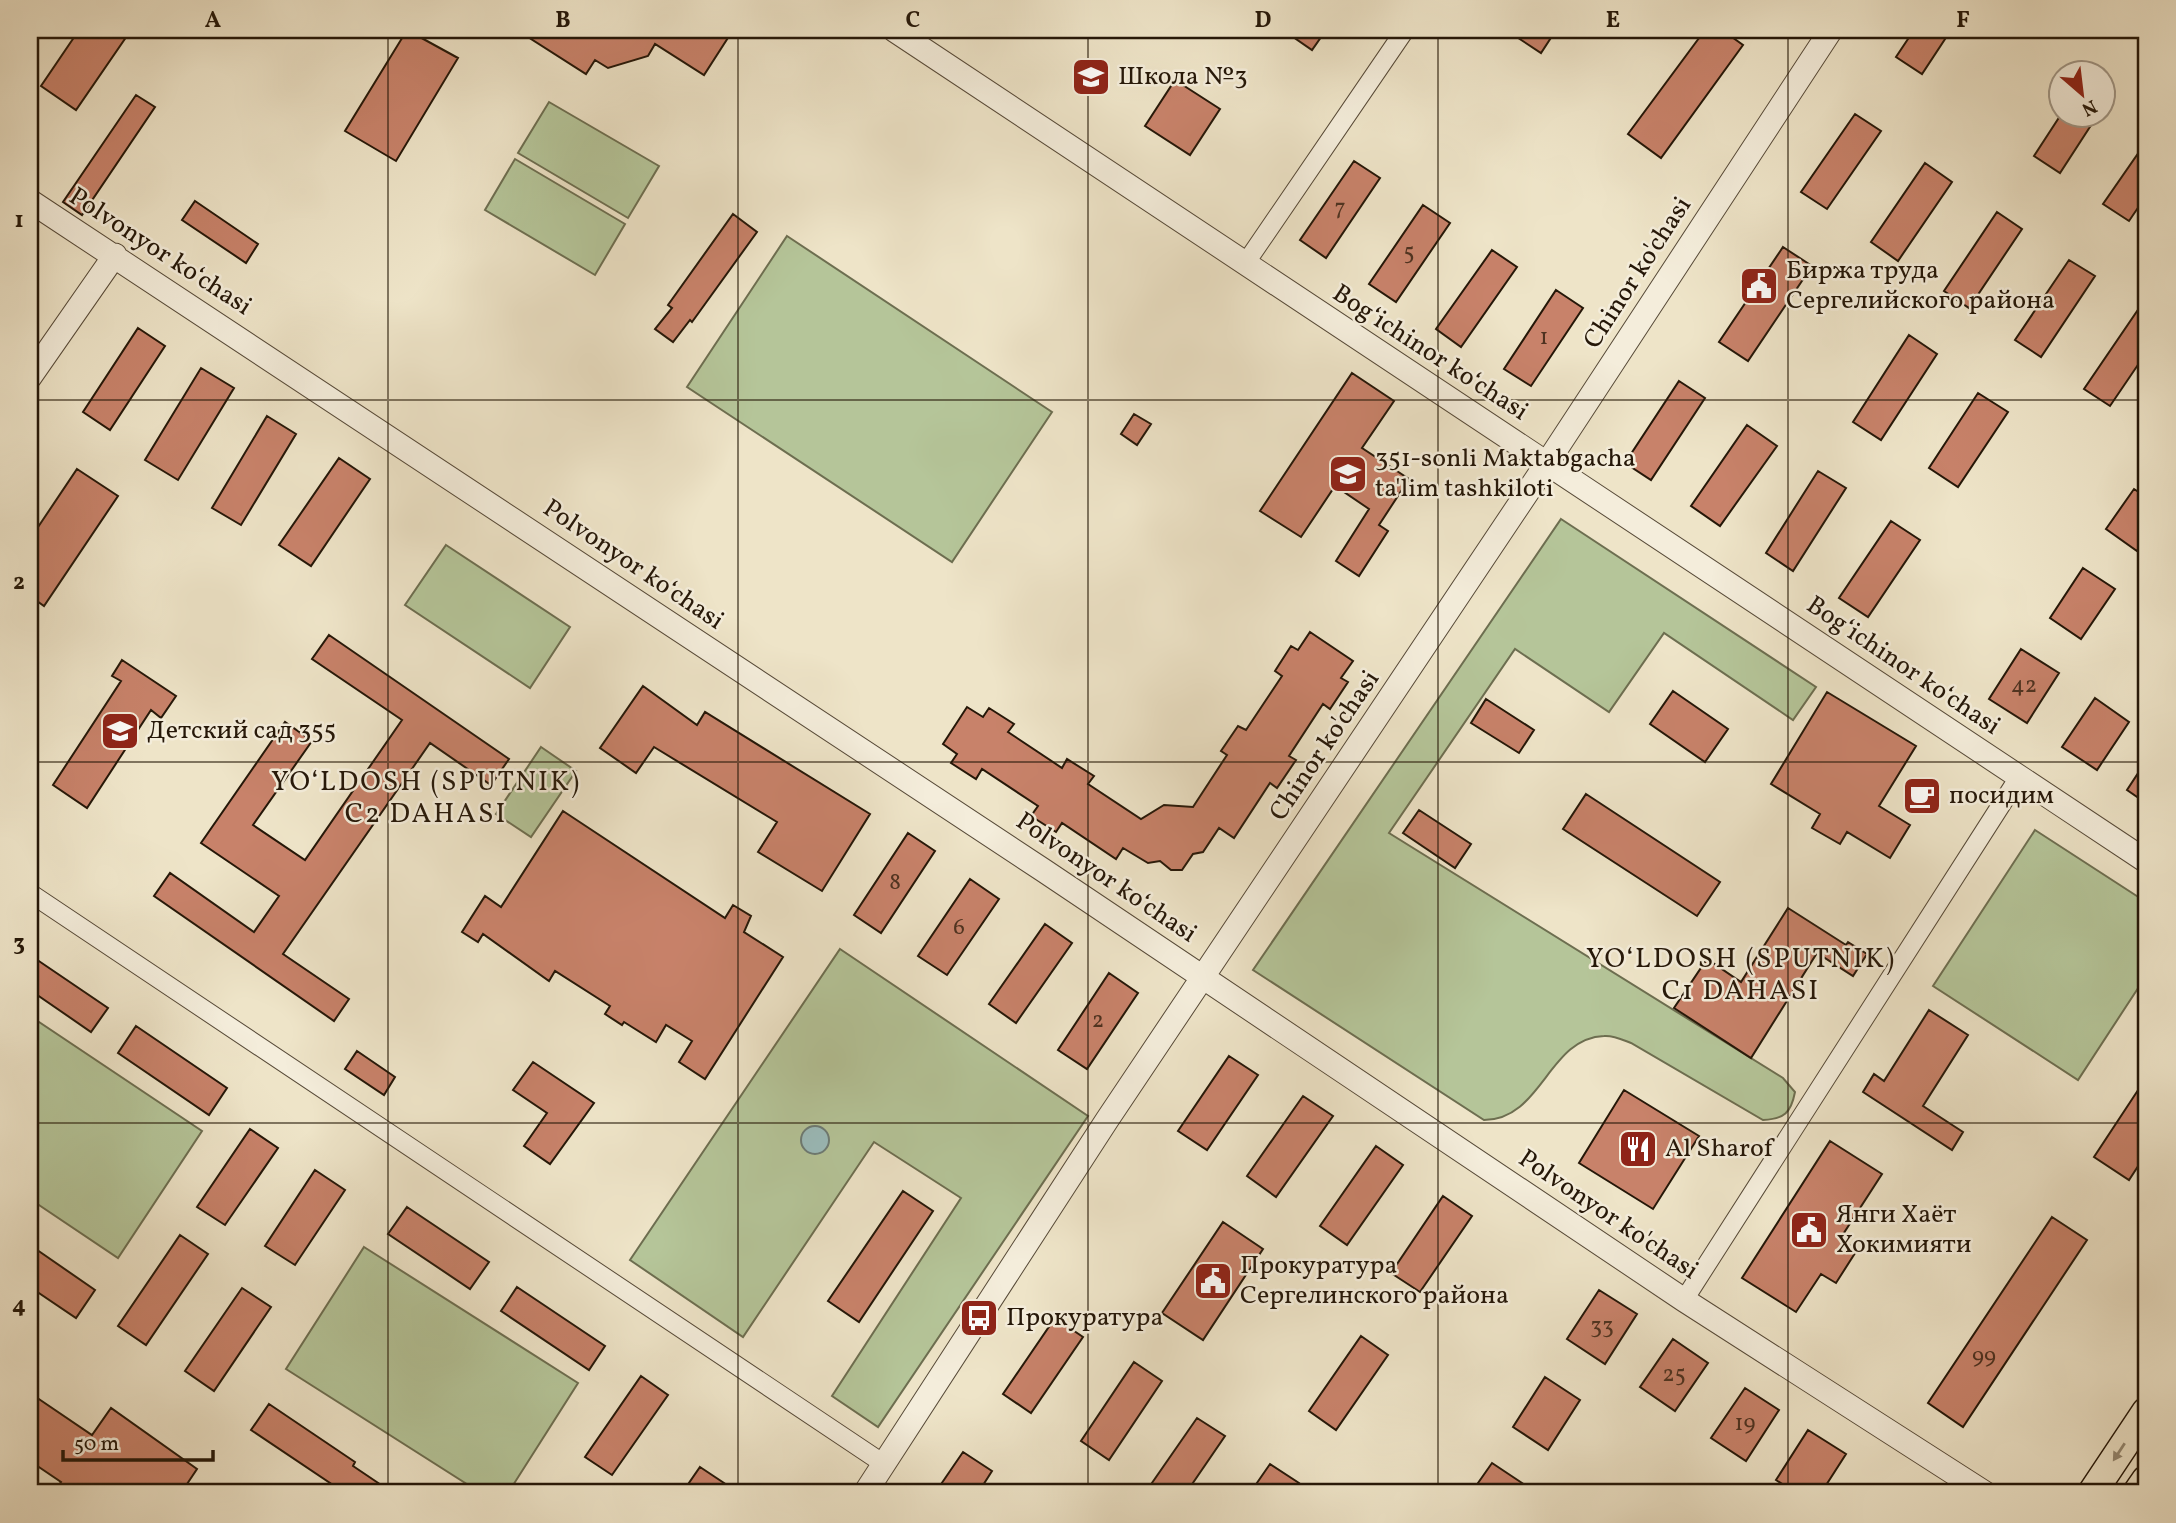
<svg xmlns="http://www.w3.org/2000/svg" width="2176" height="1523" viewBox="0 0 2176 1523" font-family="Vollkorn,serif">
<rect width="100%" height="100%" fill="#eee4c8"/>
<filter id="stains"><feTurbulence type="fractalNoise" baseFrequency=".00286" numOctaves="4"/><feColorMatrix values="0 0 0 0 .2 0 0 0 0 .09 0 0 0 0 .02 0 0 0 .5 -.17"/></filter>
<radialGradient id="worn" r=".72"><stop offset=".6" stop-color="#630" stop-opacity="0"/><stop offset="1" stop-color="#630" stop-opacity=".3"/></radialGradient>
<!-- green -->
<path fill="#b5c599" stroke="#6d6e50" stroke-width="2" d="M 549,102 L 659,166 L 628,218 L 518,153 Z
M 515,159 L 625,224 L 595,275 L 485,210 Z
M 787,236 L 1052,412 L 952,562 L 687,387 Z
M 1561,519 L 1816,687 L 1793,720 L 1664,633 L 1609,712 L 1515,649 L 1389,833 L 1783,1078 L 1795,1092 C 1791,1113 1784,1119 1763,1120 L 1631,1043 C 1623,1040 1613,1035 1604,1036 C 1548,1038 1542,1120 1484,1120 L 1253,970 Z
M 446,545 L 570,627 L 530,688 L 405,605 Z
M 541,747 L 576,771 L 531,837 L 496,814 Z
M 2035,830 L 2146,902 L 2146,976 L 2078,1080 L 1933,986 Z
M 840,949 L 1088,1116 L 878,1427 L 832,1396 L 961,1198 L 874,1142 L 743,1337 L 630,1260 Z
M 30,1016 L 202,1131 L 118,1258 L 30,1199 Z
M 364,1247 L 578,1383 L 508,1493 L 481,1493 L 286,1369 Z"/>
<!-- water -->
<path fill="#9bbdbd" stroke="#6c7b75" stroke-width="2" d="M801 1140a14 14 0 1 1 28 0a14 14 0 1 1-28 0Z"/>
<!-- building -->
<path fill="#c8826a" stroke="#251708" stroke-width="2" d="M 79,30 L 131,30 L 76,110 L 41,86 Z
M 407,30 L 458,58 L 396,161 L 345,131 Z
M 517,30 L 733,30 L 704,75 L 655,44 L 648,56 L 608,68 L 595,60 L 586,74 Z
M 1283,30 L 1326,30 L 1312,50 Z
M 1506,30 L 1556,30 L 1541,53 Z
M 1705,30 L 1722,30 L 1743,45 L 1661,158 L 1628,134 Z
M 1914,30 L 1951,30 L 1922,74 L 1896,57 Z
M 1175,80 L 1220,109 L 1190,155 L 1145,126 Z
M 136,95 L 155,107 L 82,215 L 63,202 Z
M 1855,114 L 1881,131 L 1827,209 L 1801,192 Z
M 2060,116 L 2097,116 L 2060,173 L 2034,156 Z
M 2146,142 L 2146,196 L 2129,221 L 2103,204 Z
M 1354,161 L 1380,178 L 1326,258 L 1300,240 Z
M 1925,163 L 1952,182 L 1898,261 L 1871,242 Z
M 195,201 L 258,244 L 246,263 L 182,220 Z
M 1423,205 L 1450,223 L 1396,302 L 1369,284 Z
M 1997,212 L 2022,229 L 1969,308 L 1944,291 Z
M 733,214 L 757,232 L 692,322 L 690,320 L 673,342 L 655,329 L 672,308 L 668,305 Z
M 1783,247 L 1812,266 L 1748,361 L 1719,342 Z
M 1492,250 L 1517,267 L 1461,347 L 1436,329 Z
M 2069,260 L 2095,276 L 2041,357 L 2015,340 Z
M 1556,290 L 1583,308 L 1531,386 L 1504,369 Z
M 2146,298 L 2146,353 L 2110,406 L 2084,389 Z
M 138,328 L 165,346 L 110,430 L 83,412 Z
M 1909,335 L 1937,354 L 1881,440 L 1853,422 Z
M 201,368 L 234,388 L 178,480 L 145,460 Z
M 1352,373 L 1394,401 L 1362,448 L 1409,479 L 1379,525 L 1388,531 L 1359,576 L 1336,561 L 1369,509 L 1335,486 L 1301,537 L 1260,511 Z
M 1679,381 L 1705,398 L 1651,480 L 1625,463 Z
M 1978,393 L 2008,412 L 1958,487 L 1929,468 Z
M 1134,414 L 1151,424 L 1137,445 L 1121,434 Z
M 267,416 L 296,434 L 241,525 L 212,508 Z
M 1747,425 L 1777,446 L 1720,526 L 1691,506 Z
M 339,458 L 370,479 L 311,566 L 279,545 Z
M 77,469 L 118,496 L 44,606 L 30,596 L 30,539 Z
M 1818,471 L 1846,488 L 1793,571 L 1766,553 Z
M 2134,489 L 2146,497 L 2146,537 L 2137,551 L 2106,529 Z
M 1891,521 L 1920,540 L 1868,617 L 1839,598 Z
M 2083,568 L 2115,589 L 2081,639 L 2050,618 Z
M 1310,632 L 1353,661 L 1341,678 L 1348,682 L 1330,709 L 1323,704 L 1289,756 L 1296,760 L 1277,788 L 1270,783 L 1234,838 L 1219,828 L 1203,852 L 1193,854 L 1182,870 L 1171,870 L 1160,861 L 1148,863 L 1123,848 L 1116,859 L 1062,823 L 1056,832 L 1031,816 L 1038,806 L 982,769 L 976,779 L 951,763 L 957,754 L 943,744 L 967,707 L 983,717 L 989,708 L 1014,724 L 1008,732 L 1062,768 L 1067,759 L 1094,776 L 1088,784 L 1141,819 L 1164,805 L 1193,807 L 1227,755 L 1221,751 L 1238,726 L 1246,730 L 1282,676 L 1275,671 L 1291,646 L 1298,650 Z
M 329,635 L 509,759 L 491,785 L 430,743 L 283,954 L 349,999 L 334,1021 L 154,896 L 170,873 L 254,932 L 279,896 L 201,843 L 285,722 L 312,741 L 253,825 L 305,860 L 402,720 L 312,659 Z
M 2021,649 L 2059,673 L 2027,723 L 1989,699 Z
M 122,660 L 176,696 L 161,718 L 151,710 L 87,808 L 53,785 L 121,681 L 112,676 Z
M 643,686 L 697,725 L 705,712 L 870,814 L 822,891 L 758,852 L 777,822 L 654,747 L 636,773 L 600,748 Z
M 1673,691 L 1728,729 L 1705,762 L 1650,724 Z
M 1827,692 L 1916,746 L 1879,806 L 1910,825 L 1890,858 L 1847,832 L 1840,844 L 1812,828 L 1820,814 L 1771,784 Z
M 2095,698 L 2129,722 L 2097,770 L 2062,747 Z
M 1486,699 L 1534,730 L 1519,753 L 1471,723 Z
M 2146,761 L 2146,803 L 2127,790 Z
M 1586,794 L 1720,882 L 1697,916 L 1563,829 Z
M 1419,810 L 1471,844 L 1455,868 L 1403,833 Z
M 563,811 L 725,918 L 733,905 L 751,916 L 744,932 L 783,957 L 705,1079 L 679,1062 L 692,1041 L 666,1025 L 656,1042 L 624,1022 L 622,1025 L 605,1014 L 610,1006 L 555,971 L 549,981 L 483,934 L 478,942 L 462,932 L 485,896 L 501,907 Z
M 908,833 L 935,851 L 881,933 L 854,915 Z
M 970,879 L 999,899 L 947,975 L 918,956 Z
M 1788,908 L 1846,945 L 1848,942 L 1867,954 L 1853,976 L 1817,953 L 1751,1058 L 1674,1008 L 1707,959 L 1741,982 Z
M 1045,924 L 1072,943 L 1016,1023 L 989,1004 Z
M 30,955 L 108,1008 L 91,1032 L 30,990 Z
M 1109,973 L 1138,993 L 1087,1069 L 1058,1050 Z
M 1929,1010 L 1968,1035 L 1923,1106 L 1963,1132 L 1952,1150 L 1863,1092 L 1874,1074 L 1884,1081 Z
M 136,1026 L 227,1088 L 209,1115 L 118,1053 Z
M 357,1051 L 395,1077 L 384,1095 L 345,1069 Z
M 1229,1056 L 1258,1075 L 1207,1150 L 1178,1131 Z
M 533,1062 L 594,1103 L 550,1164 L 524,1146 L 547,1113 L 513,1090 Z
M 2146,1078 L 2146,1154 L 2129,1180 L 2094,1157 Z
M 1624,1090 L 1699,1136 L 1653,1209 L 1579,1163 Z
M 1303,1096 L 1333,1116 L 1276,1197 L 1247,1176 Z
M 250,1129 L 278,1148 L 225,1225 L 197,1207 Z
M 1830,1141 L 1882,1174 L 1840,1239 L 1857,1250 L 1836,1283 L 1821,1274 L 1796,1312 L 1742,1278 Z
M 1376,1146 L 1403,1165 L 1347,1245 L 1320,1226 Z
M 315,1170 L 345,1190 L 295,1265 L 265,1246 Z
M 903,1191 L 933,1211 L 859,1322 L 828,1301 Z
M 1443,1196 L 1472,1216 L 1420,1292 L 1391,1273 Z
M 407,1207 L 489,1262 L 470,1289 L 388,1234 Z
M 2052,1217 L 2087,1240 L 1963,1427 L 1928,1403 Z
M 1223,1222 L 1263,1249 L 1203,1340 L 1162,1313 Z
M 180,1235 L 208,1254 L 146,1345 L 118,1326 Z
M 30,1245 L 95,1290 L 76,1318 L 30,1287 Z
M 517,1287 L 605,1346 L 589,1370 L 501,1311 Z
M 242,1288 L 271,1307 L 214,1391 L 185,1371 Z
M 1599,1290 L 1637,1314 L 1605,1364 L 1567,1339 Z
M 1055,1318 L 1083,1337 L 1031,1413 L 1003,1394 Z
M 1361,1336 L 1388,1355 L 1336,1430 L 1309,1411 Z
M 1673,1339 L 1708,1363 L 1675,1411 L 1640,1387 Z
M 1134,1362 L 1162,1381 L 1109,1460 L 1081,1441 Z
M 641,1376 L 668,1395 L 612,1475 L 585,1457 Z
M 1545,1377 L 1580,1400 L 1548,1450 L 1513,1427 Z
M 1745,1388 L 1779,1410 L 1746,1461 L 1711,1438 Z
M 30,1393 L 92,1435 L 111,1408 L 197,1469 L 181,1493 L 53,1493 L 61,1482 L 30,1461 Z
M 269,1404 L 355,1462 L 353,1466 L 393,1493 L 345,1493 L 251,1430 Z
M 1197,1418 L 1225,1436 L 1186,1493 L 1145,1493 Z
M 1808,1430 L 1846,1454 L 1821,1493 L 1796,1493 L 1776,1480 Z
M 963,1452 L 992,1471 L 978,1493 L 935,1493 Z
M 1492,1463 L 1537,1493 L 1471,1493 Z
M 1270,1464 L 1299,1483 L 1293,1493 L 1250,1493 Z
M 700,1467 L 739,1493 L 682,1493 Z"/>
<g fill="none" stroke-linecap="round" stroke-linejoin="round">
<defs>
<path id="minor" d="M 1245,264 L 1405,30
M 30,893 L 884,1464
M 1684,1300 L 2019,777"/>
<path id="tertiary" d="M 894,30 L 2146,861
M 30,201 L 1043,870 L 1684,1300 L 1985,1493
M 30,377 L 115,255
M 865,1493 L 1107,1120 L 1547,463 L 1831,30"/>
<path id="primary" d="M 2092,1493 L 2146,1412
M 2137,1493 L 2146,1480"/>
</defs>
<!-- minor casing -->
<use href="#minor" stroke="#574a38" stroke-width="20"/>
<!-- tertiary casing -->
<use href="#tertiary" stroke="#574a38" stroke-width="25"/>
<!-- primary casing -->
<use href="#primary" stroke="#251708" stroke-width="31"/>
<!-- minor -->
<use href="#minor" stroke="#f4eddb" stroke-width="18"/>
<!-- tertiary -->
<use href="#tertiary" stroke="#f4eddb" stroke-width="23"/>
<!-- primary -->
<use href="#primary" stroke="#eee4c8" stroke-width="28"/>
</g>
<!-- one-way arrows -->
<defs><path id="oneway-solid" d="M-6-.8H1V-3.2L6.5 0L1 3.2V.8H-6Z" transform="scale(1.75)"/></defs>
<use fill="#948872" href="#oneway-solid" transform="translate(2119 1452) rotate(123)"/>
<!-- grid -->
<path fill="none" stroke="#251708" stroke-width="2" stroke-opacity="0.55" d="M 388,30 L 388,1493M 738,30 L 738,1493M 1088,30 L 1088,1493M 1438,30 L 1438,1493M 1788,30 L 1788,1493M 30,400 L 2146,400M 30,762 L 2146,762M 30,1123 L 2146,1123"/>
<!-- icons -->
<defs>
<symbol id="school-square" viewBox="-11 -11 22 22"><rect x="-9" y="-9" width="18" height="18" rx="4" fill="#8f2418" stroke="#f4eddb"/><path d="M0-5L7-2L0 1L-7-2ZM-4 1L0 2.5L4 1V4Q0 6-4 4Z" fill="#fff"/></symbol>
<symbol id="civic-square" viewBox="-11 -11 22 22"><rect x="-9" y="-9" width="18" height="18" rx="4" fill="#8f2418" stroke="#f4eddb"/><path d="M-.6-6.5H3V-4.5H.6V-3L4-1V1h2V6H-6V1h2V-1L-.6-3ZM-1.2 2.5V6h2.4V2.5Z" fill="#fff"/></symbol>
<symbol id="cafe-square" viewBox="-11 -11 22 22"><rect x="-9" y="-9" width="18" height="18" rx="4" fill="#8f2418" stroke="#f4eddb"/><path d="M-5.5-4.5H6V0H3Q3 3.5 0 3.5H-2.5Q-5.5 3.5-5.5 0ZM3-3.2v2h1.7v-2ZM-6 4.5H4V6H-6Z" fill="#fff"/></symbol>
<symbol id="restaurant-square" viewBox="-11 -11 22 22"><rect x="-9" y="-9" width="18" height="18" rx="4" fill="#8f2418" stroke="#f4eddb"/><path d="M-5-6h1v4h1v-4h1v4h1v-4h1v5L-1.5 .5V6h-2V.5L-5-1ZM5-6V6H3V1.5H1.5Q1.5-4 5-6Z" fill="#fff"/></symbol>
<symbol id="bus-square" viewBox="-11 -11 22 22"><rect x="-9" y="-9" width="18" height="18" rx="4" fill="#8f2418" stroke="#f4eddb"/><path d="M-5-6H5V4H4V6H2V4H-2V6H-4V4H-5ZM-3.5-4V0h7V-4ZM-3.5 1.2v1.5H-2V1.2ZM2 1.2v1.5H3.5V1.2Z" fill="#fff"/></symbol>
</defs>
<g fill-rule="evenodd">
<use href="#school-square" x="1069" y="55" width="44" height="44"/>
<use href="#civic-square" x="1737" y="264" width="44" height="44"/>
<use href="#school-square" x="1326" y="452" width="44" height="44"/>
<use href="#school-square" x="98" y="709" width="44" height="44"/>
<use href="#cafe-square" x="1900" y="774" width="44" height="44"/>
<use href="#restaurant-square" x="1616" y="1127" width="44" height="44"/>
<use href="#civic-square" x="1787" y="1208" width="44" height="44"/>
<use href="#civic-square" x="1191" y="1259" width="44" height="44"/>
<use href="#bus-square" x="957" y="1296" width="44" height="44"/>
</g>
<g text-anchor="middle" dominant-baseline="central" stroke-width="5" stroke-linejoin="round" paint-order="stroke">
<!-- number labels -->
<g font-size="23" fill="#4e3220">
<text x="1340" y="209">7</text>
<text x="1409" y="253">5</text>
<text x="1544" y="338">1</text>
<text x="2024" y="686">42</text>
<text x="895" y="883">8</text>
<text x="959" y="928">6</text>
<text x="1098" y="1021">2</text>
<text x="1602" y="1327">33</text>
<text x="1984" y="1357">99</text>
<text x="1674" y="1375">25</text>
<text x="1745" y="1424">19</text>
</g>
<!-- poi labels -->
<g font-size="26" fill="#251708" stroke="#f4eddb" text-anchor="start">
<text x="1118" y="77">Школа №3</text>
<text x="1786" y="271">Биржа труда<tspan x="1786" dy="30">Сергелийского района</tspan></text>
<text x="1375" y="459">351-sonli Maktabgacha<tspan x="1375" dy="30">ta'lim tashkiloti</tspan></text>
<text x="147" y="731">Детский сад 355</text>
<text x="1949" y="796">посидим</text>
<text x="1665" y="1149">Al Sharof</text>
<text x="1836" y="1215">Янги Хаёт<tspan x="1836" dy="30">Хокимияти</tspan></text>
<text x="1240" y="1266">Прокуратура<tspan x="1240" dy="30">Сергелинского района</tspan></text>
<text x="1006" y="1318">Прокуратура</text>
</g>
<!-- street labels -->
<g font-size="26" fill="#251708" stroke="#f4eddb">
<text transform="translate(160 252) rotate(33)">Polvonyor koʻchasi</text>
<text transform="translate(1638 273) rotate(-57)">Chinor ko'chasi</text>
<text transform="translate(1430 353) rotate(33)">Bogʻichinor koʻchasi</text>
<text transform="translate(633 565) rotate(34)">Polvonyor koʻchasi</text>
<text transform="translate(1903 666) rotate(34)">Bogʻichinor koʻchasi</text>
<text transform="translate(1325 746) rotate(-56)">Chinor ko'chasi</text>
<text transform="translate(1106 878) rotate(34)">Polvonyor koʻchasi</text>
<text transform="translate(1608 1215) rotate(34)">Polvonyor ko'chasi</text>
</g>
<!-- neighbourhood labels -->
<g font-size="28" letter-spacing="2" fill="#251708" stroke="#f4eddb">
<text x="426" y="782">YO‘LDOSH (SPUTNIK)<tspan x="426" dy="32">C2 DAHASI</tspan></text>
<text x="1741" y="959">YO‘LDOSH (SPUTNIK)<tspan x="1741" dy="32">C1 DAHASI</tspan></text>
</g>
</g>
<!-- margin -->
<rect width="2176" height="1523" fill="none" stroke="#eee4c8" stroke-width="77"/>
<!-- north arrow -->
<g transform="translate(2082 94) rotate(152)"><circle r="33" fill="#f4eddb" stroke="#a19787" stroke-width="2"/>
<path d="M0-5L12 26L0 18L-12 26Z" fill="#8f2418"/>
<text y="-10" font-size="19" font-weight="bold" text-anchor="middle" fill="#251708">N</text>
</g>
<!-- scale -->
<path d="M63 1450v10h150v-10" fill="none" stroke="#251708" stroke-width="3.5"/>
<text x="74" y="1450" font-size="21" fill="#251708" stroke="#f4eddb" stroke-width="5" paint-order="stroke">50 m</text>
<rect x="38" y="38" width="2100" height="1446" fill="none" stroke="#251708" stroke-width="2.5"/>
<g font-size="23" text-anchor="middle" font-weight="bold" fill="#251708">
<text x="213" y="27">A</text>
<text x="563" y="27">B</text>
<text x="913" y="27">C</text>
<text x="1263" y="27">D</text>
<text x="1613" y="27">E</text>
<text x="1963" y="27">F</text>
<text x="19" y="227">1</text>
<text x="19" y="589">2</text>
<text x="19" y="950">3</text>
<text x="19" y="1312">4</text>
</g>
<rect width="100%" height="100%" filter="url(#stains)"/>
<rect width="100%" height="100%" fill="url(#worn)"/>
</svg>
